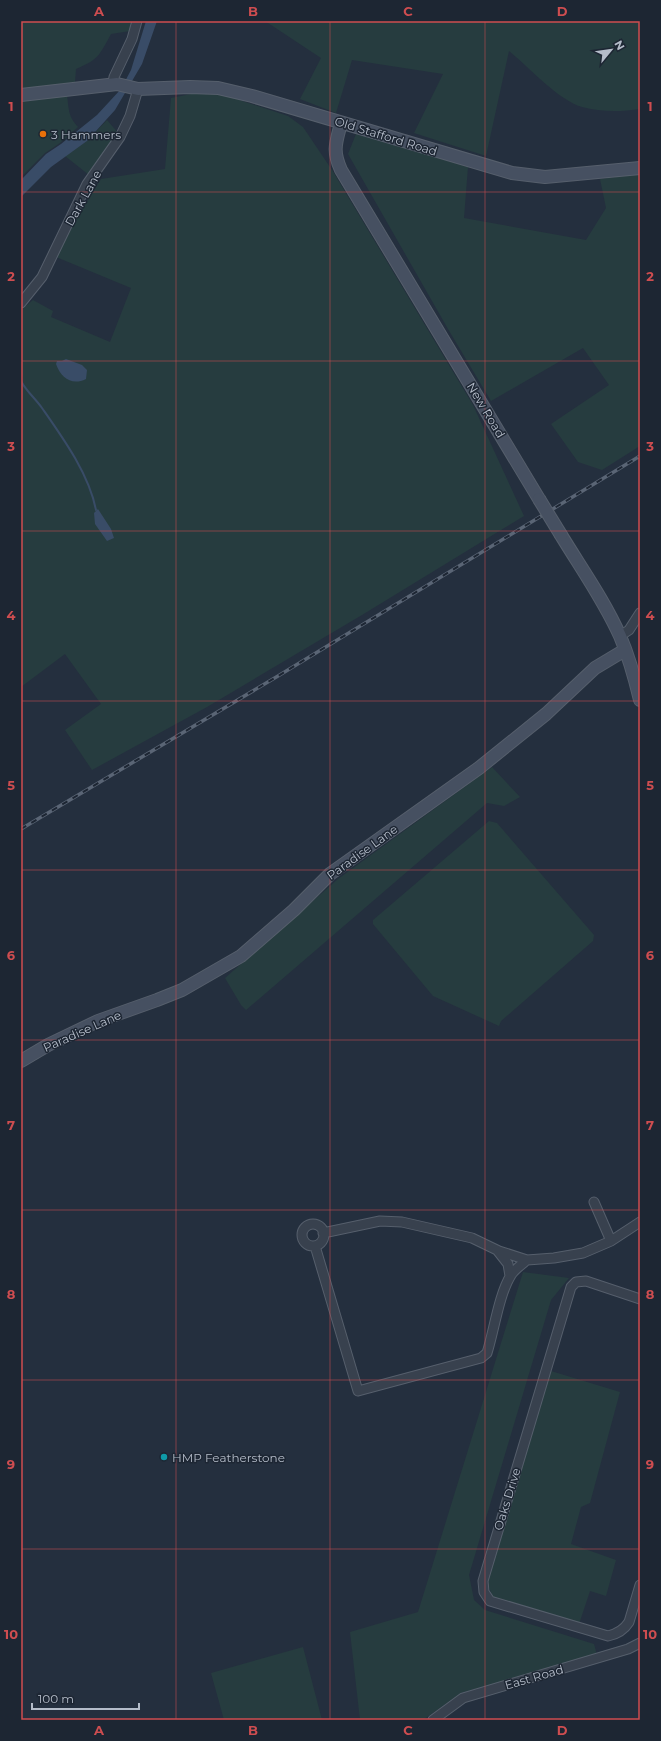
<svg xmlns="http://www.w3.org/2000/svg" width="661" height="1741" viewBox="0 0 661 1741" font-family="Montserrat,sans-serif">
<rect width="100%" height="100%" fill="#242f3e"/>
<!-- green -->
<path fill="#263c3f" d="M 21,21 L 132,21 L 130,31 L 111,34 C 99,56 99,59 76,69 L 75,82 L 21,90 Z
M 265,21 L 640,21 L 640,109 C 621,112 600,112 582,107 C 558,100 529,67 509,51 L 486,156 L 414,133 L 443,74 L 352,60 L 336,113 L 300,99 L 321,58 Z
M 191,94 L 221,94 L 288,116 L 303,127 L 332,170 L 473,405 L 524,516 L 362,615 L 207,707 L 92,770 L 65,730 L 101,704 L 65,654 L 21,687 L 21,393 L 23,377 L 21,371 L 21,310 L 33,300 L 53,311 L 51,317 L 110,342 L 131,288 L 56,257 L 74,222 L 101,179 L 165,169 L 171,98 Z
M 67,95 C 69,110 68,116 78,127 L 60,143 L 45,153 L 21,177 L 21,102 Z
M 107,120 L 119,134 L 89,175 L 65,156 L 87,141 Z
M 356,134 L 468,167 L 464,218 L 586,240 L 606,208 L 600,179 L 640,174 L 640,446 L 602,470 L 578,462 L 551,424 L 609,385 L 583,348 L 491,401 L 448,329 L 348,154 Z
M 492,767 L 520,797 L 504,806 L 487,803 L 246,1010 L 241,1005 L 225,978 L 338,879 Z
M 489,821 L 497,823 L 594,935 L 593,941 L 501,1021 L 499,1026 L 433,996 L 373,924 L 373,920 Z
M 523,1272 L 569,1278 L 551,1300 L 469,1575 L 474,1600 L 485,1610 L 594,1644 L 597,1655 L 461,1693 L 423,1720 L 360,1720 L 350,1632 L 418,1612 Z
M 551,1371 L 620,1392 L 590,1503 L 581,1507 L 571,1544 L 616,1560 L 606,1596 L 590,1591 L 579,1624 L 493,1597 L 487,1583 Z
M 303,1647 L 322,1720 L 224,1720 L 211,1673 Z"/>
<!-- water -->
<path fill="#394c67" d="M 146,21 L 157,21 L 142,64 L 115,110 L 87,141 L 51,167 L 21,197 L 21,180 L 46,154 L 61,144 L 97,115 L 121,89 L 131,70 Z
M 66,359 L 82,365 L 87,370 L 86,379 C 72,386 61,378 56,364 L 57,361 L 62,361 Z
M 98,509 L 111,529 L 114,538 L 107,541 L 95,524 L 94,513 Z"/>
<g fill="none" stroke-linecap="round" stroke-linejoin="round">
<!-- stream -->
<path stroke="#394c67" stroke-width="2" d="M 21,381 C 26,391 35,398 42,408 C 63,438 89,474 96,510"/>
<defs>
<path id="street" d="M 113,84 L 114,77 L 132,39 L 137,21
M 21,303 L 42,277 L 87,184 L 120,137 L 130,116 L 138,89
M 620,636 L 629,630 L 640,613
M 594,1202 L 611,1241
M302 1235a11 11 0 1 1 22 0a11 11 0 1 1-22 0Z
M 323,1233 L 380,1221 L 402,1222 L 472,1238 L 499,1251 L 527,1260 L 554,1258 L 583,1253 L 611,1241 L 640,1222
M 315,1246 L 358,1391 L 481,1358 L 487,1353 C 494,1331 499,1294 511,1275 C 515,1269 521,1265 527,1260
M 497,1250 L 508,1264 L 510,1276
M 640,1299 L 586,1281 L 576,1282 L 571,1287 L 483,1581 L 484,1592 L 490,1601 L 608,1636 C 617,1634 624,1630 629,1622 L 640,1585
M 433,1720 L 463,1698 L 628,1649 L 640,1643"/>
<path id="secondary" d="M 21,95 L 117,84 L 138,89 L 190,87 L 218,88 L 252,96 L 512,173 L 545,177 L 640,168
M 341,123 C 336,143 332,150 341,170 L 539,499
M 561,535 C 581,568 604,600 620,636 C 629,657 635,679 640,700
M 21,1061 L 48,1045 L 98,1021 L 157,1000 L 182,990 L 241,956 L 294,910 L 330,874 L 479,768 L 546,714 L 595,668 L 625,650"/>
</defs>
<!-- street casing -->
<use href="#street" stroke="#565f6c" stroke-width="11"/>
<!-- secondary casing -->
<use href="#secondary" stroke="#565f6c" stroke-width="14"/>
<!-- street -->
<use href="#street" stroke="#38414e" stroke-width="9"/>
<!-- secondary -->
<use href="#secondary" stroke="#465061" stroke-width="12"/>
<defs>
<path id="rail" d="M 21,829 L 278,676 L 640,456"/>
</defs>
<!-- rail casing -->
<use href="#rail" stroke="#5a6575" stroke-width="3.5"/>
<!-- rail -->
<use href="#rail" stroke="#1d2633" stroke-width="2" stroke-dasharray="6" stroke-linecap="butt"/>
<defs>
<path id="secondary-bridge" d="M 539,499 L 561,535"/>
</defs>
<!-- secondary-bridge casing -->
<use href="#secondary-bridge" stroke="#565f6c" stroke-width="14" stroke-linecap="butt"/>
<!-- secondary-bridge -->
<use href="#secondary-bridge" stroke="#465061" stroke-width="12"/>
</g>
<!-- grid -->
<path fill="none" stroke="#ce4d50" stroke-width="1" stroke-opacity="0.55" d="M 176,21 L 176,1720M 330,21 L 330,1720M 485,21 L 485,1720M 21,192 L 640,192M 21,361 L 640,361M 21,531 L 640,531M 21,701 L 640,701M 21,870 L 640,870M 21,1040 L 640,1040M 21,1210 L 640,1210M 21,1380 L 640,1380M 21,1549 L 640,1549"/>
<!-- markers -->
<circle fill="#e8710a" stroke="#1d2633" stroke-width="1.5" cx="43" cy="134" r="4"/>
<circle fill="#0f9aa8" stroke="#1d2633" stroke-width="1.5" cx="164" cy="1457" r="4"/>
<g text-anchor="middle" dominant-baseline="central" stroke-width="3" stroke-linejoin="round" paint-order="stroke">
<!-- poi labels -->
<g font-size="12" fill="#b4bcc9" stroke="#1d2633" text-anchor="start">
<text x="51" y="134">3 Hammers</text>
<text x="172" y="1457">HMP Featherstone</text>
</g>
<!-- street labels -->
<g font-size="12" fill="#b4bcc9" stroke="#1d2633">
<text transform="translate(386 136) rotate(17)">Old Stafford Road</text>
<text transform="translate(83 198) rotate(-61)">Dark Lane</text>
<text transform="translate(486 410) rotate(59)">New Road</text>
<text transform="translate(362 852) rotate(-36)">Paradise Lane</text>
<text transform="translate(82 1031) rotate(-24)">Paradise Lane</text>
<text transform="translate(507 1499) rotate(-73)">Oaks Drive</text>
<text transform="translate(534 1677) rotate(-16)">East Road</text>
</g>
</g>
<!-- border -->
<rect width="661" height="1741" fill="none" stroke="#1d2633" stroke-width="44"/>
<!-- north arrow -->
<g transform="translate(611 50) rotate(61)" stroke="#1d2633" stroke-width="3" paint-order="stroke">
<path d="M0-3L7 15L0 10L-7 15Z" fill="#b4bcc9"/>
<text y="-6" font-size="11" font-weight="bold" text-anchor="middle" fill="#b4bcc9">N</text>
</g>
<!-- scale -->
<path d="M32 1703v6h107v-6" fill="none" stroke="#b4bcc9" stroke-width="2"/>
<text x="38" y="1703" font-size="12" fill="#b4bcc9" stroke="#1d2633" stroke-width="3" paint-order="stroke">100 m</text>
<rect x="22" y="22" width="617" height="1697" fill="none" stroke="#ce4d50" stroke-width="1.5"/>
<g font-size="13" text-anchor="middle" font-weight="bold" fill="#ce4d50">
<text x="99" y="16">A</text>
<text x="253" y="16">B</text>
<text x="408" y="16">C</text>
<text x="562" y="16">D</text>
<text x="11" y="111">1</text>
<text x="650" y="111">1</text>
<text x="11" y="281">2</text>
<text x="650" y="281">2</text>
<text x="11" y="451">3</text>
<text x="650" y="451">3</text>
<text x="11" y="620">4</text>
<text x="650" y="620">4</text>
<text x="11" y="790">5</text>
<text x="650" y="790">5</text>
<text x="11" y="960">6</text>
<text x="650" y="960">6</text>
<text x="11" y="1130">7</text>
<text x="650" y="1130">7</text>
<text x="11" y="1299">8</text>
<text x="650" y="1299">8</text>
<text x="11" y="1469">9</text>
<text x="650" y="1469">9</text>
<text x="11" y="1639">10</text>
<text x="650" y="1639">10</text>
<text x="99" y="1735">A</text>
<text x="253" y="1735">B</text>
<text x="408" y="1735">C</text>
<text x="562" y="1735">D</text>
</g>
</svg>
